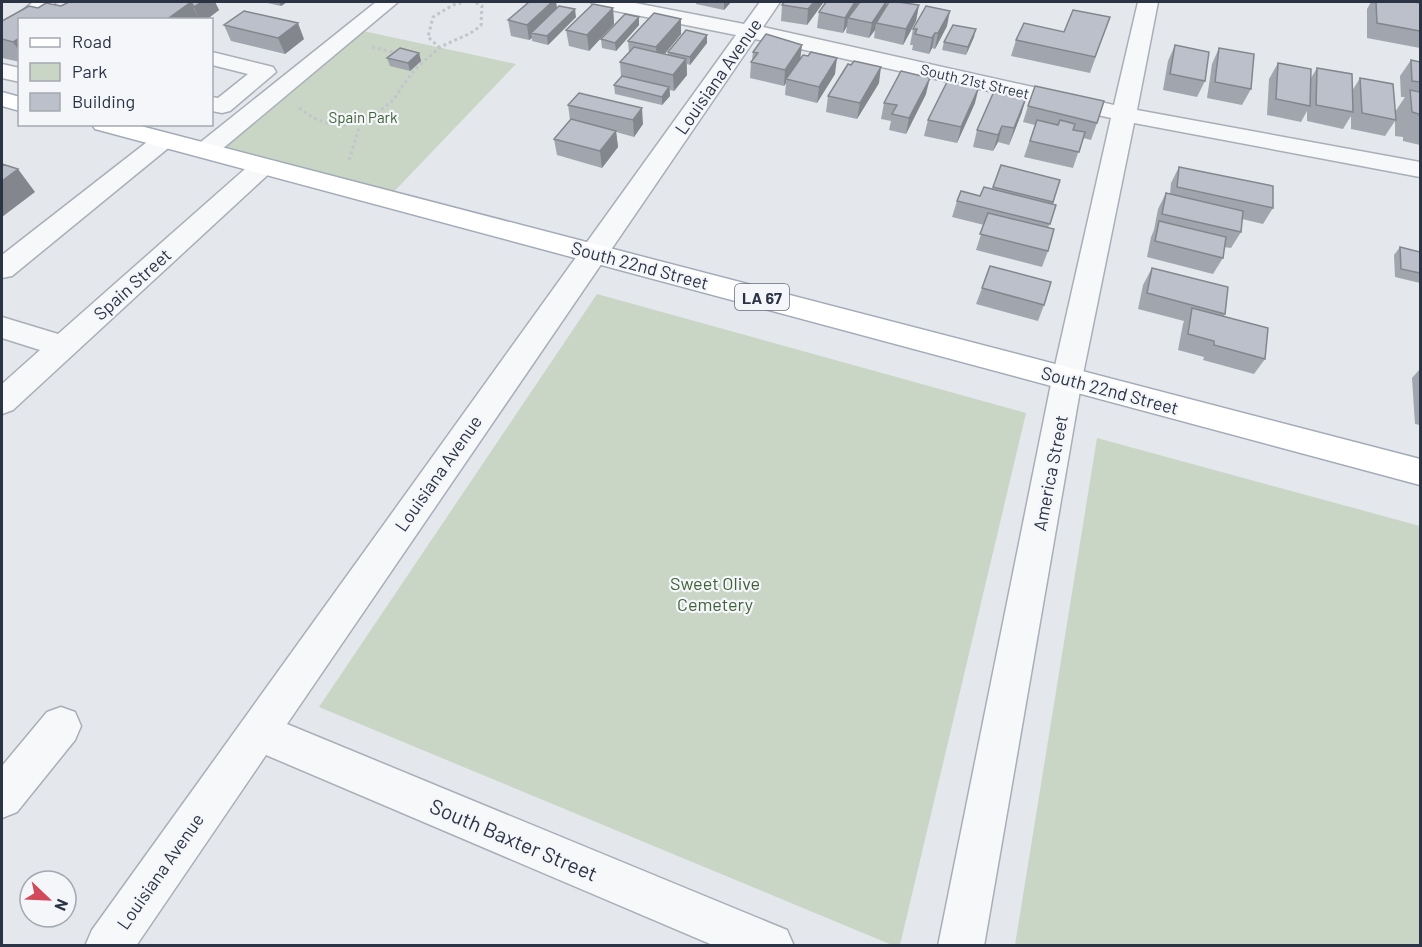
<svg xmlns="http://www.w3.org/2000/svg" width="1422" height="947" viewBox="0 0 1422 947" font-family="Barlow,sans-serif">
<rect width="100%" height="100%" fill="#e4e7ec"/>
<!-- green -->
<path fill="#c9d6c5" d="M 354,29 L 516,64 L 386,200 L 206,150 Z
M 597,294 L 1026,413 L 900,945 L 892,945 L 319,707 Z
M 1097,438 L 1420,526 L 1420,945 L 1015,945 Z"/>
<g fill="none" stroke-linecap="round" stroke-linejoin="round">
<defs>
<path id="minor" d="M 33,2 L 56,2 L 35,20 L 20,20 L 20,26 L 14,24 L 11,20 Z
M 376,2 L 398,2 L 215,155 L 206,157 L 197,155 L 194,150 L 197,145 Z
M 591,2 L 630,2 L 744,24 L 760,2 L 780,2 L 763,27 L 1114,105 L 1138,2 L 1158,2 L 1137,110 L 1420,162 L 1420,177 L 1134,123 L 1082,379 L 984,946 L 938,946 L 1052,379 L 1111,118 L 755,39 L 287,724 L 787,930 L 794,946 L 715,946 L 266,755 L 136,946 L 85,946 L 92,930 L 736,35 L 601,8 L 594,6 Z
M 212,52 L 273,67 L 276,72 L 230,111 L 222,113 L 212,111 L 212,97 L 218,98 L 248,74 L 212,65 Z
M 2,64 L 20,68 L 20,82 L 2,78 Z
M 164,133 L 172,135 L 176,140 L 172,145 L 12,276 L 2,278 L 2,255 L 156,135 Z
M 263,159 L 272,161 L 275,166 L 272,171 L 13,410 L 2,414 L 2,384 L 40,350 L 2,338 L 2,317 L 58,334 L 254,161 Z
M 61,707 L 75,712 L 81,726 L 75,740 L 17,812 L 2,818 L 2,766 L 47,712 Z"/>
<path id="major" d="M 2,92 L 20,97 L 20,111 L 2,106 Z
M 92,124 L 133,124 L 1420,459 L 1420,485 L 95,129 Z"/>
</defs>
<!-- minor casing -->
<use href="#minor" stroke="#a9aeb7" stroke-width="3"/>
<!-- major casing -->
<use href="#major" stroke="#a3abb8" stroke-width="3"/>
<!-- path -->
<path stroke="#c2c5cb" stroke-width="3" stroke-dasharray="3 3" stroke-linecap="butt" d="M 372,47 L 397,53
M 440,48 L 428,37 L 433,17 L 453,5 L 465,2
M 299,108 C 333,134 360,129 391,102 C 398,95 403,84 410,76 C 417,66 428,58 437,50 C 451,39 468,38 481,25 L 482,6 L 475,2
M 349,160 L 361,122"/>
<!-- minor -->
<use href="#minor" fill="#f7f8fa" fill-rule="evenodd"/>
<!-- major -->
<use href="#major" fill="#fff" fill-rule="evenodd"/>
</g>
<!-- wall -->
<path fill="#a1a5ae" d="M 69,2 L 215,2 L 219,10 L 206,20 L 20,20 L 20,62 L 2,58 L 2,21 L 38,8 L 61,6 Z
M 263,2 L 287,2 L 281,6 Z
M 529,2 L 556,2 L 557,8 L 576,17 L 548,45 L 532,41 L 532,38 L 529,40 L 511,36 L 508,20 Z
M 696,2 L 731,2 L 724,10 L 696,4 Z
M 784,2 L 823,2 L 823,3 L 807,25 L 781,21 L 782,5 Z
M 860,2 L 887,2 L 886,7 L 919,5 L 916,21 L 903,45 L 874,38 L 875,30 L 869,38 L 846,33 L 847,26 L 843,33 L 817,28 L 819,12 L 858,4 Z
M 1371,2 L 1414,2 L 1420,3 L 1420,48 L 1367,38 L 1367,9 Z
M 613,8 L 614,24 L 589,51 L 569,46 L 566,30 Z
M 639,17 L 639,25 L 616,51 L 602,48 L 601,39 Z
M 1110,17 L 1090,73 L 1011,56 L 1016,40 L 1064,32 Z
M 224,25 L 304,39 L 285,54 L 231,41 Z
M 947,26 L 935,49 L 932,48 L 929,54 L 912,50 L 913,45 L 910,45 L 913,29 Z
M 681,34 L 665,54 L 668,54 L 668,52 L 707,35 L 707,43 L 690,65 L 687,64 L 687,75 L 674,91 L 670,90 L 670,96 L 662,105 L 615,94 L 614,85 L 621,77 L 620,62 L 629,52 L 628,41 Z
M 974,37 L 966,55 L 942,50 L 944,42 Z
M 1175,45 L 1205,81 L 1197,97 L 1163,90 L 1168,61 Z
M 1219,48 L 1251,89 L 1242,105 L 1207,98 L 1212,64 Z
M 753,52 L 801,58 L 835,74 L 817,103 L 785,95 L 786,83 L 784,86 L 750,78 L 751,62 L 752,60 Z
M 419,53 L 421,61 L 410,71 L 390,66 L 387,58 Z
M 1411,60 L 1420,62 L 1420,145 L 1403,141 L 1403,137 L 1395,136 L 1395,121 L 1385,136 L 1351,129 L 1351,116 L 1343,129 L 1307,121 L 1307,111 L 1301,122 L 1267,115 L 1269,79 L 1278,63 L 1311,78 L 1317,68 L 1352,91 L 1360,78 L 1395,112 L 1405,97 L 1401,97 L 1400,76 Z
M 879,83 L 857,119 L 826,112 L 828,96 Z
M 579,93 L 643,124 L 634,137 L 616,132 L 618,147 L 602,168 L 557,155 L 554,139 L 570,120 L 568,105 Z
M 926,94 L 906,134 L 889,130 L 891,121 L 881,119 L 884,103 Z
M 975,103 L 957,143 L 924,136 L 928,120 Z
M 1028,106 L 1097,123 L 1091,140 L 1083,138 L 1073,168 L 1024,157 L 1035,125 L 1023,122 Z
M 1022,112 L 1009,145 L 998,142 L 993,151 L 973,147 L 977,130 Z
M 1001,165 L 1060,180 L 1053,204 L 1056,205 L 1048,228 L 1048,251 L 1042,267 L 976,250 L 984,225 L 952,217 L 957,201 L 980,196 L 992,189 Z
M 1179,167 L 1273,208 L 1263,224 L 1242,219 L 1241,232 L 1231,248 L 1224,247 L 1223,258 L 1213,274 L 1147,257 L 1151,237 L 1154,230 L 1158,209 L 1166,193 L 1170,194 L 1171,183 Z
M 1400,247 L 1420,252 L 1420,283 L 1395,277 L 1394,255 Z
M 1152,268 L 1225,314 L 1224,316 L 1265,359 L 1254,374 L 1203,360 L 1204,357 L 1178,350 L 1183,324 L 1184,321 L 1138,309 L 1143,285 Z
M 982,288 L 1044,305 L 1038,321 L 976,304 Z
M 1420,369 L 1420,436 L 1420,425 L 1415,424 L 1412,378 Z"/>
<!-- shaded-wall -->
<path fill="#83868d" d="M 191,2 L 199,20 L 166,20 Z
M 202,2 L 215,2 L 219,10 L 206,20 L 199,20 L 194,7 Z
M 279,2 L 287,2 L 281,6 Z
M 552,2 L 556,2 L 558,14 L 531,33 L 532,38 L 529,40 L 527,25 Z
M 724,2 L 731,2 L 724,10 Z
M 814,2 L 823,2 L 823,3 L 807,25 L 808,9 Z
M 855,2 L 858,2 L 857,11 L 848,18 L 847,26 L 843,33 L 845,18 Z
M 886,2 L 887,2 L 884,15 L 876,23 L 875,30 L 869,38 L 872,23 Z
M 919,5 L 916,21 L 903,45 L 906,29 Z
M 613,8 L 614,24 L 589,51 L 587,35 Z
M 575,9 L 576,17 L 548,45 L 547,36 Z
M 950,11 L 947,26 L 935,49 L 938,33 Z
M 639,17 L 639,25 L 616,51 L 615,43 Z
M 681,19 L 681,34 L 657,63 L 656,47 Z
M 298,23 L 304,39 L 285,54 L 278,38 Z
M 976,29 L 974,37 L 966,55 L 968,47 Z
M 935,33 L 932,48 L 929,54 L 932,38 Z
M 707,35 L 707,43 L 690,65 L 690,57 Z
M 20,38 L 20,52 L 13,42 Z
M 802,45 L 800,61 L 786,79 L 786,83 L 784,86 L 785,70 Z
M 419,53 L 421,61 L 410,71 L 408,63 Z
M 837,58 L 835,74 L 817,103 L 819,87 Z
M 686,59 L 687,75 L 674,91 L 673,75 Z
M 881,67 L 879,83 L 857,119 L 860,103 Z
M 930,78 L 926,94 L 906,134 L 909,118 Z
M 669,87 L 670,96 L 662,105 L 662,97 Z
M 979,87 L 975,103 L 957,143 L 961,127 Z
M 1027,95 L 1022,112 L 1009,145 L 1014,128 Z
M 642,108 L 643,124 L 634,137 L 633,120 Z
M 1002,126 L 998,142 L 993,151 L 998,135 Z
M 616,131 L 618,147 L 602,168 L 600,151 Z
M 18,169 L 35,192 L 2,217 L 2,181 Z"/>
<!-- building -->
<path fill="#bbc0ca" stroke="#83868d" stroke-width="1.5" d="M 69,2 L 191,2 L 166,20 L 20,20 L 20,38 L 13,42 L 2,39 L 2,21 L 29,6 L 38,8 L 46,3 L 61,6 Z
M 188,2 L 202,2 L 194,7 L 191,2 Z
M 529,2 L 552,2 L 527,25 L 508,20 Z
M 784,2 L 814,2 L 808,9 L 782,5 Z
M 826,2 L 855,2 L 845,18 L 819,12 Z
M 860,2 L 886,2 L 872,23 L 848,18 Z
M 889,2 L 898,2 L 919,5 L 906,29 L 876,23 Z
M 1376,2 L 1414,2 L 1420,3 L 1420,31 L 1377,23 Z
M 593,4 L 613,8 L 587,35 L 566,30 Z
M 559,6 L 575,9 L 547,36 L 531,33 Z
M 926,6 L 950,11 L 938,33 L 935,33 L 932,38 L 915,34 L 917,29 L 913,29 Z
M 1073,10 L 1110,17 L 1095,57 L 1016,40 L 1024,23 L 1064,32 Z
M 244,11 L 298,23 L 278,38 L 224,25 Z
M 654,13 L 681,19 L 656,47 L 628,41 Z
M 625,14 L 639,17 L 615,43 L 601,39 Z
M 953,25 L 976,29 L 968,47 L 944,42 Z
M 686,30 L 707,35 L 690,57 L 668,52 Z
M 766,34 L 802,45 L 785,70 L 751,62 L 758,53 L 753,52 Z
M 1175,45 L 1209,52 L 1205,81 L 1170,74 Z
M 634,47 L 686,59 L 673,75 L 620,62 Z
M 400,48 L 419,53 L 408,63 L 387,58 Z
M 1219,48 L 1254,54 L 1251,89 L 1215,82 Z
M 811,52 L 837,58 L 819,87 L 786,79 L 803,55 L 808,56 Z
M 1411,60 L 1420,62 L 1420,82 L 1412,81 Z
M 854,61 L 881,67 L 860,103 L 828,96 L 848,64 L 851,65 Z
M 1278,63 L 1311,69 L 1310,106 L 1276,99 Z
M 1317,68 L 1352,74 L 1353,112 L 1316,105 Z
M 901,71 L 930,78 L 909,118 L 892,114 L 897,105 L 884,103 Z
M 622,76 L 669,87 L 662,97 L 614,85 Z
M 1360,78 L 1393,84 L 1396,120 L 1362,113 Z
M 948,80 L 979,87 L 961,127 L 928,120 Z
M 1035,86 L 1104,101 L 1097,123 L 1028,106 Z
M 995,89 L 1027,95 L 1014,128 L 1002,126 L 998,135 L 977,130 Z
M 1410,90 L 1420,92 L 1420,118 L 1419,114 L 1412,112 Z
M 579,93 L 642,108 L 633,120 L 568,105 Z
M 571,119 L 616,131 L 600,151 L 554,139 Z
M 1037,120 L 1058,125 L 1060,120 L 1075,124 L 1073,130 L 1085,132 L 1079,152 L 1030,141 Z
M 2,164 L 18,169 L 2,181 Z
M 1001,165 L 1060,180 L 1053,202 L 993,187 Z
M 1179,167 L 1273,186 L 1273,208 L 1177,187 Z
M 984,187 L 1056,205 L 1050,224 L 957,201 L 961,191 L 980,196 Z
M 1166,193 L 1243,211 L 1241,232 L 1162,214 Z
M 988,213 L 1054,229 L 1048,251 L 980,234 Z
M 1159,221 L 1226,237 L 1223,258 L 1155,241 Z
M 1400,247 L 1420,252 L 1420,273 L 1401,269 Z
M 990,266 L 1051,282 L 1044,305 L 982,288 Z
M 1152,268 L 1228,287 L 1225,314 L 1147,293 Z
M 1192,308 L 1268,328 L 1265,359 L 1214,345 L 1214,341 L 1188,334 Z"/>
<g text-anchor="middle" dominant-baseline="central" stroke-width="4.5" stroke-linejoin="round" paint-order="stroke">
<!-- far-street labels -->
<g font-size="15" fill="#2b3445" stroke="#f4f6f9">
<text transform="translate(975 81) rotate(13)">South 21st Street</text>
</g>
<!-- far-park labels -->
<g font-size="15" fill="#3f6138" stroke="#f4f6f9">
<text x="363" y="117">Spain Park</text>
</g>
<!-- shield labels -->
<rect fill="#f4f6f9" stroke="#676e7b" stroke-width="1.5" x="735" y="284" width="54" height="26" rx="4.5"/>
<g font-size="16" font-weight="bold" fill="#2b3445">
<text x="762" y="297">LA 67</text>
</g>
<!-- street labels -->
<g font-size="18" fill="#2b3445" stroke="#f4f6f9">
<text transform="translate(718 76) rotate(-55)">Louisiana Avenue</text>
<text transform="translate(640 265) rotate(15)">South 22nd Street</text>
<text transform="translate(132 284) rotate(-42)">Spain Street</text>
<text transform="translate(1110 390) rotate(15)">South 22nd Street</text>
<text transform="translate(438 473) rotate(-55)">Louisiana Avenue</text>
<text transform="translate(1050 473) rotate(-79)">America Street</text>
<text transform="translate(160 871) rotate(-55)">Louisiana Avenue</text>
</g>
<!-- park labels -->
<g font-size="18" fill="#3f6138" stroke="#f4f6f9">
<text x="715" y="583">Sweet Olive<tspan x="715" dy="21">Cemetery</tspan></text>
</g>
<!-- near-street labels -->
<g font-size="21" fill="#2b3445" stroke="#f4f6f9">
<text transform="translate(514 839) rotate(23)">South Baxter Street</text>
</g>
</g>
<!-- border -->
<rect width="1422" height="947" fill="none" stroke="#2b3445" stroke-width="6"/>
<!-- legend -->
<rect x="18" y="18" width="195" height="108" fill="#f4f6f9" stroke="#a4a8b1" stroke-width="1.5"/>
<rect x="30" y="38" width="30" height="9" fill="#ffffff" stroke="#a4a8b1" stroke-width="1.5"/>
<text x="72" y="48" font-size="18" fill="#2b3445">Road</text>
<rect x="30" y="63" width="30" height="18" fill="#c9d6c5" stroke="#a4a8b1" stroke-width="1.5"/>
<text x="72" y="78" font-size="18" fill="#2b3445">Park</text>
<rect x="30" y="93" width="30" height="18" fill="#bbc0ca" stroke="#a4a8b1" stroke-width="1.5"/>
<text x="72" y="108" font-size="18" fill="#2b3445">Building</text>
<!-- north arrow -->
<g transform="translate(48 899) rotate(113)"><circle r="28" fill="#f4f6f9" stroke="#a4a8b1" stroke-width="1.5"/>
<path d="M0-4.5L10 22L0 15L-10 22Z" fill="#d1495b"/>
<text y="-9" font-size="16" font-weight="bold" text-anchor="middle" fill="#2b3445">N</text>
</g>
</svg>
